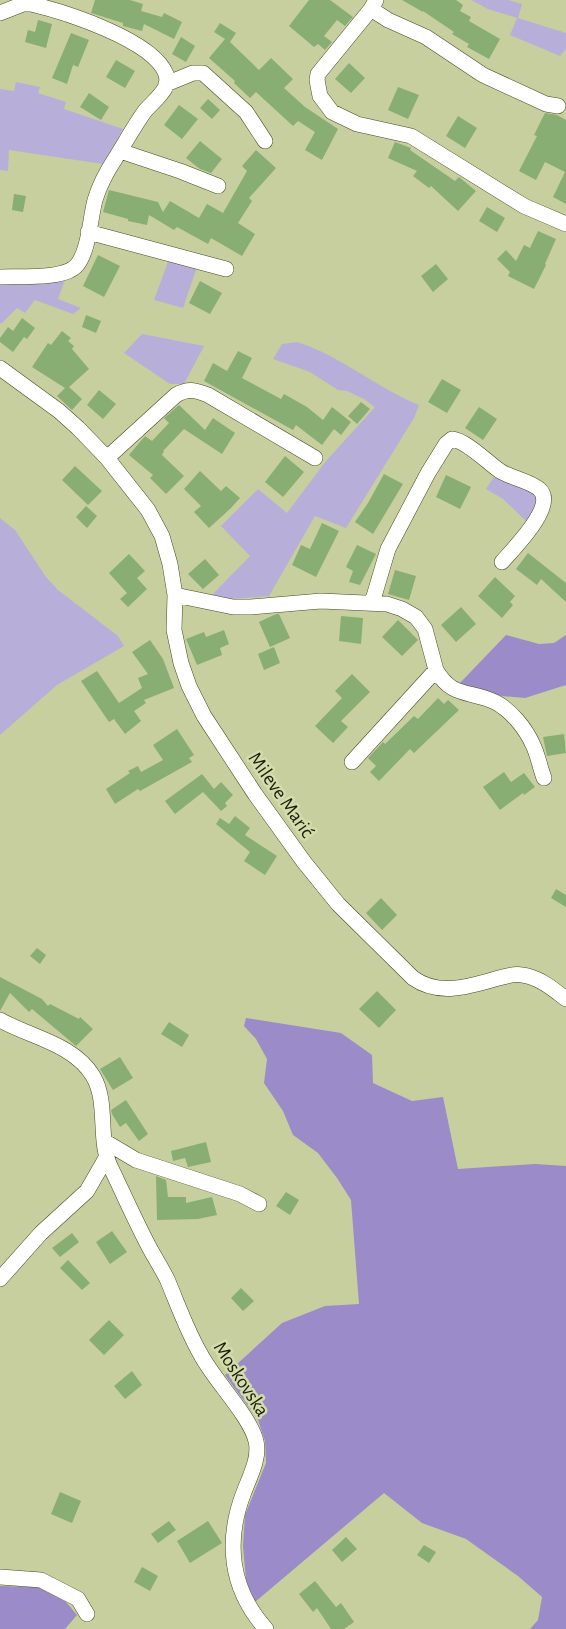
<svg xmlns="http://www.w3.org/2000/svg" width="566" height="1629" viewBox="0 0 566 1629" font-family="'Alegreya Sans',sans-serif">
<rect width="100%" height="100%" fill="#c7cf9f"/>
<!-- green -->
<path fill="#b8aeda" d="M 471,0 L 508,0 L 522,4 L 518,18 L 566,33 L 566,49 L 560,56 L 510,35 L 517,18 L 488,9 Z
M 16,82 L 40,87 L 38,93 L 66,102 L 64,109 L 123,129 L 103,164 L 9,150 L 8,171 L 0,170 L 0,89 L 14,91 Z
M 169,259 L 197,267 L 183,308 L 154,300 Z
M 66,277 L 58,299 L 81,308 L 73,314 L 35,300 L 25,313 L 17,308 L 1,324 L 0,323 L 0,285 Z
M 142,334 L 204,346 L 184,384 L 170,384 L 124,353 Z
M 297,342 C 341,356 377,388 419,405 L 414,418 L 346,528 L 315,516 L 269,596 L 232,599 L 212,595 L 250,556 L 221,526 L 258,489 L 287,513 L 326,461 L 375,407 L 364,399 L 347,391 L 338,390 L 310,372 L 273,359 L 282,344 Z
M 496,474 L 534,493 C 541,504 532,513 527,522 L 503,499 L 486,489 Z
M 0,518 L 15,530 L 46,577 L 58,590 L 118,636 L 124,646 L 57,685 L 0,735 Z"/>
<!-- forest -->
<path fill="#9b8bc9" d="M 506,635 L 539,644 L 554,643 L 566,635 L 566,685 L 525,698 L 502,696 L 459,684 Z
M 246,1018 L 341,1033 L 372,1055 L 373,1083 L 412,1101 L 443,1097 L 458,1169 L 535,1164 L 566,1166 L 566,1629 L 530,1629 L 538,1620 L 542,1597 L 518,1576 L 466,1539 L 422,1523 L 384,1493 L 255,1602 L 246,1580 L 243,1546 L 245,1515 L 266,1463 L 265,1441 L 258,1420 L 225,1375 L 282,1323 L 325,1306 L 359,1304 L 351,1200 L 337,1178 L 318,1153 L 293,1135 L 283,1111 L 264,1083 L 267,1059 L 256,1039 L 244,1026 Z
M 0,1586 L 38,1587 L 66,1602 L 77,1615 L 65,1629 L 0,1629 Z"/>
<!-- building -->
<path fill="#88ae74" d="M 95,0 L 130,0 L 143,4 L 141,11 L 162,17 L 164,13 L 182,22 L 174,39 L 144,24 L 142,31 L 123,26 L 123,23 L 91,13 Z
M 309,0 L 330,0 L 353,17 L 345,26 L 337,20 L 324,36 L 332,42 L 325,50 L 318,44 L 314,47 L 289,26 Z
M 402,0 L 456,0 L 463,5 L 460,11 L 471,17 L 469,21 L 500,39 L 489,59 L 467,47 L 469,44 L 452,34 L 454,32 L 423,11 L 423,12 Z
M 38,20 L 52,24 L 46,48 L 25,42 L 28,30 L 35,32 Z
M 220,23 L 236,33 L 230,42 L 259,70 L 271,58 L 293,79 L 284,88 L 305,107 L 338,129 L 322,160 L 305,150 L 315,132 L 298,121 L 293,126 L 256,92 L 250,98 L 234,83 L 235,81 L 209,58 L 225,39 L 214,32 Z
M 71,33 L 89,40 L 78,67 L 73,65 L 67,84 L 52,78 Z
M 181,37 L 195,46 L 186,62 L 172,54 Z
M 116,60 L 135,71 L 125,88 L 106,77 Z
M 349,63 L 365,78 L 351,93 L 335,79 Z
M 398,87 L 419,95 L 408,119 L 388,110 Z
M 89,93 L 109,107 L 101,120 L 80,107 Z
M 208,99 L 220,110 L 212,119 L 200,108 Z
M 179,105 L 198,119 L 182,139 L 164,125 Z
M 545,113 L 557,115 L 566,120 L 566,204 L 553,197 L 565,172 L 545,162 L 536,180 L 519,171 L 537,136 L 534,135 Z
M 458,116 L 477,128 L 465,148 L 446,136 Z
M 200,141 L 222,159 L 211,173 L 200,169 L 186,158 Z
M 395,142 L 411,148 L 410,150 L 455,181 L 459,177 L 476,191 L 458,211 L 431,186 L 429,188 L 413,176 L 417,171 L 388,158 Z
M 256,150 L 276,168 L 249,198 L 252,201 L 238,223 L 255,234 L 242,256 L 211,238 L 208,244 L 177,227 L 174,230 L 149,215 L 147,225 L 128,221 L 128,219 L 103,212 L 109,190 L 158,202 L 163,212 L 170,201 L 199,218 L 207,204 L 223,213 L 247,171 L 242,166 Z
M 14,194 L 26,196 L 23,212 L 12,210 Z
M 487,207 L 505,218 L 497,232 L 479,221 Z
M 538,231 L 556,239 L 545,264 L 546,265 L 534,289 L 508,276 L 510,272 L 497,259 L 506,250 L 516,261 L 524,245 L 530,248 Z
M 98,255 L 120,266 L 104,297 L 83,286 Z
M 436,264 L 448,279 L 433,292 L 421,276 Z
M 200,281 L 222,293 L 210,314 L 189,303 Z
M 86,315 L 101,321 L 96,333 L 82,327 Z
M 22,318 L 35,328 L 27,339 L 24,337 L 13,352 L 0,342 L 0,338 L 8,327 L 13,331 Z
M 62,331 L 71,338 L 68,341 L 74,346 L 72,349 L 89,369 L 69,387 L 82,399 L 72,410 L 57,396 L 65,388 L 32,367 L 48,343 L 51,345 Z
M 238,351 L 252,358 L 242,378 L 281,399 L 284,394 L 307,407 L 323,420 L 332,407 L 351,422 L 341,435 L 334,429 L 322,445 L 296,425 L 293,430 L 204,381 L 213,363 L 227,371 Z
M 442,379 L 461,390 L 447,413 L 428,402 Z
M 99,390 L 116,404 L 103,419 L 87,405 Z
M 361,402 L 370,409 L 357,424 L 348,416 Z
M 179,405 L 205,430 L 213,418 L 235,433 L 222,454 L 184,429 L 163,451 L 164,451 L 162,455 L 184,476 L 166,494 L 150,478 L 153,475 L 129,455 L 145,436 L 152,441 L 169,423 L 164,418 Z
M 479,407 L 497,419 L 483,440 L 465,428 Z
M 285,456 L 304,472 L 283,497 L 265,482 Z
M 75,466 L 102,491 L 88,505 L 62,480 Z
M 200,471 L 221,491 L 226,486 L 240,498 L 231,508 L 209,528 L 194,512 L 201,506 L 184,489 Z
M 384,474 L 403,484 L 373,534 L 355,522 L 368,503 Z
M 446,475 L 471,487 L 460,509 L 436,497 Z
M 86,506 L 97,516 L 87,528 L 76,517 Z
M 322,523 L 339,531 L 316,577 L 292,565 L 301,545 L 310,549 Z
M 357,545 L 376,554 L 360,585 L 349,582 L 353,571 L 346,567 Z
M 528,553 L 566,583 L 566,602 L 541,579 L 537,585 L 516,569 Z
M 129,554 L 145,571 L 137,578 L 147,589 L 128,607 L 120,599 L 127,593 L 109,573 Z
M 205,559 L 219,575 L 203,589 L 188,574 Z
M 395,570 L 416,576 L 409,600 L 388,594 Z
M 495,577 L 515,596 L 510,602 L 513,605 L 502,618 L 478,596 Z
M 461,607 L 476,624 L 456,642 L 441,625 Z
M 276,614 L 279,614 L 290,638 L 270,647 L 259,622 Z
M 341,616 L 363,618 L 361,644 L 339,641 Z
M 398,620 L 418,640 L 402,656 L 382,637 Z
M 224,630 L 229,644 L 220,648 L 222,655 L 197,665 L 186,639 L 204,632 L 206,637 Z
M 150,640 L 163,659 L 174,688 L 144,700 L 146,703 L 134,711 L 141,721 L 125,734 L 114,719 L 109,722 L 81,681 L 97,671 L 119,703 L 142,688 L 138,678 L 148,674 L 132,652 Z
M 274,647 L 280,663 L 264,670 L 258,654 Z
M 352,674 L 370,692 L 341,721 L 348,727 L 333,743 L 315,726 L 342,698 L 335,691 Z
M 438,698 L 444,704 L 448,700 L 459,710 L 414,753 L 410,749 L 379,781 L 370,772 L 376,766 L 368,758 L 383,742 L 385,744 L 414,716 L 418,719 Z
M 177,729 L 194,755 L 189,758 L 192,762 L 140,791 L 138,789 L 115,804 L 106,789 L 130,773 L 128,771 L 138,766 L 141,772 L 163,760 L 153,745 Z
M 564,734 L 566,753 L 547,756 L 543,737 Z
M 504,772 L 511,782 L 524,773 L 535,787 L 524,795 L 523,793 L 500,810 L 483,787 Z
M 202,774 L 214,789 L 221,782 L 233,795 L 225,803 L 227,806 L 221,811 L 203,792 L 175,814 L 165,801 Z
M 235,816 L 250,828 L 245,835 L 277,856 L 265,875 L 244,861 L 250,852 L 216,824 L 220,818 L 229,824 Z
M 556,889 L 566,895 L 566,907 L 551,898 Z
M 381,898 L 397,915 L 382,930 L 366,913 Z
M 37,948 L 46,955 L 40,964 L 30,956 Z
M 0,977 L 42,999 L 48,1006 L 50,1004 L 79,1019 L 80,1017 L 93,1029 L 76,1046 L 32,1009 L 29,1012 L 10,993 L 0,1011 Z
M 377,991 L 396,1010 L 379,1028 L 359,1009 Z
M 169,1022 L 189,1035 L 182,1047 L 161,1034 Z
M 120,1057 L 133,1078 L 113,1090 L 100,1069 Z
M 126,1100 L 148,1134 L 139,1141 L 126,1123 L 120,1127 L 112,1114 L 111,1110 Z
M 206,1142 L 211,1162 L 188,1167 L 185,1158 L 173,1161 L 171,1151 Z
M 156,1176 L 166,1180 L 168,1197 L 186,1197 L 186,1203 L 212,1197 L 217,1215 L 198,1219 L 157,1220 Z
M 286,1192 L 299,1200 L 290,1215 L 276,1206 Z
M 112,1231 L 127,1252 L 110,1264 L 96,1242 Z
M 72,1233 L 79,1242 L 60,1257 L 52,1248 Z
M 68,1260 L 90,1283 L 82,1290 L 60,1268 Z
M 241,1288 L 254,1301 L 243,1311 L 231,1298 Z
M 109,1320 L 124,1335 L 104,1355 L 89,1340 Z
M 132,1371 L 142,1385 L 125,1399 L 114,1386 Z
M 60,1492 L 81,1501 L 72,1523 L 51,1514 Z
M 169,1521 L 176,1530 L 158,1543 L 151,1534 Z
M 208,1521 L 222,1543 L 190,1563 L 177,1541 Z
M 346,1537 L 357,1549 L 342,1562 L 332,1550 Z
M 424,1545 L 436,1552 L 429,1563 L 417,1555 Z
M 142,1567 L 158,1576 L 150,1591 L 134,1582 Z
M 315,1581 L 336,1607 L 341,1603 L 354,1622 L 344,1629 L 331,1629 L 317,1608 L 313,1612 L 299,1594 Z"/>
<g fill="none" stroke-linecap="round" stroke-linejoin="round">
<defs>
<path id="minor" d="M 376,0 L 371,9 L 318,74 L 317,80 L 320,96 L 332,112 L 357,124 L 411,136 L 524,206 L 566,224
M 371,9 L 388,20 L 426,37 L 483,75 L 546,104 L 558,106
M 0,13 L 23,4 L 31,4 C 65,12 153,40 166,74 C 167,78 167,84 165,88 C 160,97 151,104 145,111 C 134,126 125,143 115,159 C 107,171 99,187 95,200 C 90,219 89,250 77,265 C 65,280 18,276 0,277
M 166,84 L 193,73 L 203,73 L 246,112 L 265,141
M 120,151 L 180,171 L 218,186
M 88,232 L 226,269
M 0,368 L 59,411 L 78,428 L 107,458 L 148,510 L 162,536 L 170,564 L 175,595 L 174,630 L 181,663 L 189,686 L 204,716 L 255,794 L 304,862 L 338,904 L 413,978 C 438,996 468,987 495,979 C 504,977 513,973 522,975 C 539,977 553,989 566,999
M 107,458 L 176,395 C 188,388 195,390 208,395 L 315,458
M 175,595 L 233,607 L 251,607 L 321,601 L 387,604 L 402,609 L 416,617 L 425,629 L 436,670 L 352,762
M 372,603 L 388,549 L 428,473 L 446,444 L 452,439 C 467,441 487,462 500,471 C 511,478 530,481 539,489 C 558,505 513,549 502,562
M 436,670 C 452,698 469,690 495,702 C 511,710 526,729 533,745 C 538,755 540,768 544,778
M 0,1020 C 30,1037 74,1044 93,1076 C 109,1103 97,1140 111,1168 C 123,1193 134,1218 147,1243 C 153,1255 161,1267 167,1279 C 178,1305 187,1331 201,1355 C 214,1380 250,1416 256,1441 C 260,1458 250,1476 244,1492 C 225,1541 230,1589 266,1629
M 104,1141 L 136,1160 L 240,1194 L 259,1204
M 0,1279 L 41,1233 L 87,1191 L 106,1158
M 0,1577 L 41,1580 L 78,1599 L 87,1614"/>
</defs>
<!-- minor casing -->
<use href="#minor" stroke="#454a1e" stroke-width="16"/>
<!-- minor -->
<use href="#minor" stroke="#fff" stroke-width="15"/>
</g>
<g text-anchor="middle" dominant-baseline="central" stroke-width="5" stroke-linejoin="round" paint-order="stroke">
<!-- street labels -->
<g font-size="20" fill="#1a1c0a" stroke="#d4dcab">
<text transform="translate(281 795) rotate(55)">Mileve Marić</text>
<text transform="translate(241 1379) rotate(57)">Moskovska</text>
</g>
</g>
</svg>
